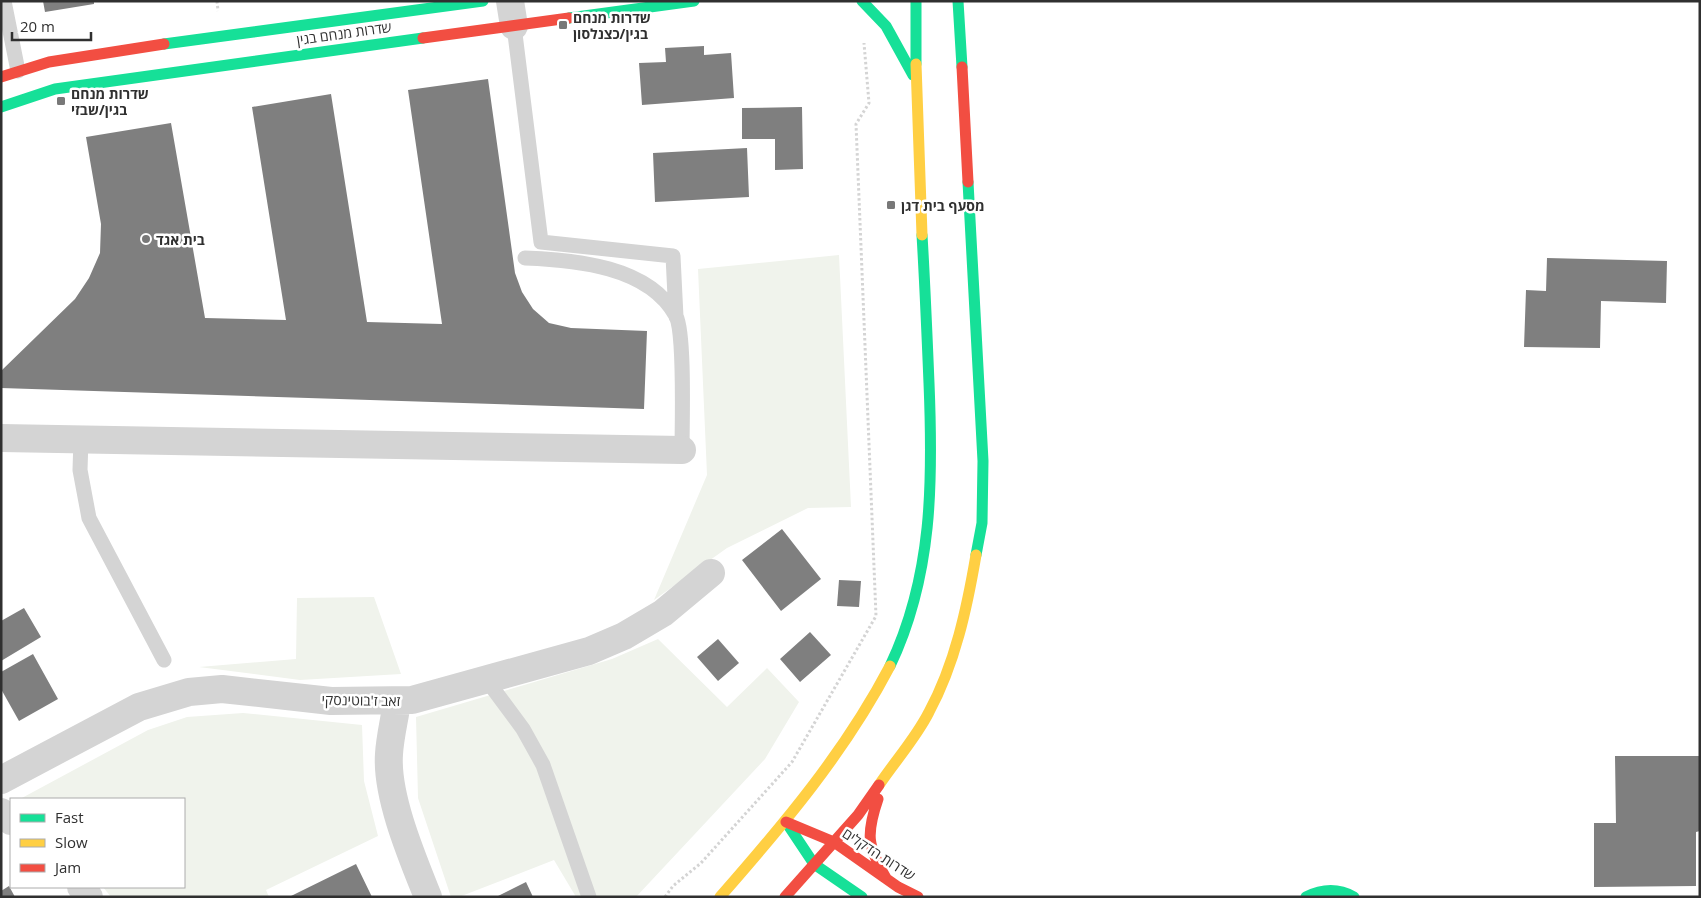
<svg xmlns="http://www.w3.org/2000/svg" width="1701" height="898" viewBox="0 0 1701 898" font-family="'Open Sans','Noto Sans Hebrew',sans-serif">
<rect width="100%" height="100%" fill="#fff"/>
<!-- green -->
<path fill="#f0f3ec" d="M 839,255 L 851,507 L 808,508 L 727,548 L 654,600 L 707,475 L 698,269 Z
M 374,597 L 401,674 L 300,680 L 199,667 L 296,659 L 297,598 Z
M 658,639 L 727,707 L 767,668 L 799,702 L 765,759 L 636,897 L 576,897 L 554,860 L 459,897 L 451,897 L 418,798 L 416,717 L 612,659 Z
M 243,713 L 362,725 L 364,781 L 378,836 L 266,890 L 269,897 L 111,897 L 103,887 L 184,887 L 184,799 L 20,799 L 148,730 L 187,717 Z"/>
<!-- building -->
<path fill="#7f7f7f" d="M 43,1 L 94,1 L 94,4 L 45,12 Z
M 704,46 L 704,55 L 731,53 L 734,98 L 642,105 L 639,63 L 666,62 L 665,48 Z
M 488,79 L 515,273 L 522,292 L 533,309 L 549,323 L 571,328 L 647,331 L 644,409 L 1,388 L 1,371 L 75,299 L 89,278 L 100,253 L 101,224 L 86,137 L 171,123 L 205,318 L 286,320 L 252,107 L 331,94 L 367,322 L 442,324 L 408,90 Z
M 802,107 L 803,169 L 775,170 L 775,139 L 742,139 L 742,108 Z
M 747,148 L 749,197 L 655,202 L 653,153 Z
M 1547,258 L 1667,261 L 1666,303 L 1601,301 L 1600,348 L 1524,347 L 1526,290 L 1546,291 Z
M 782,529 L 821,579 L 781,611 L 742,560 Z
M 839,580 L 861,581 L 859,607 L 837,606 Z
M 24,608 L 41,637 L 1,661 L 1,621 Z
M 810,632 L 831,655 L 800,682 L 780,659 Z
M 718,639 L 739,663 L 718,681 L 697,657 Z
M 33,654 L 58,699 L 19,721 L 1,689 L 1,672 Z
M 1615,756 L 1700,756 L 1700,831 L 1696,832 L 1696,886 L 1594,887 L 1594,823 L 1616,823 Z
M 356,864 L 372,897 L 289,897 Z
M 526,882 L 533,897 L 496,897 Z
M 9,886 L 15,897 L 1,897 L 1,891 Z"/>
<g fill="none" stroke-linecap="round" stroke-linejoin="round">
<!-- path -->
<path stroke="#d4d4d4" stroke-width="3" stroke-dasharray="2.5 2.5" stroke-linecap="butt" d="M 217,1 L 218,11
M 665,897 L 673,886 L 701,863 L 792,762 L 876,616 L 856,124 L 869,103 L 864,43"/>
<!-- lane -->
<path stroke="#d4d4d4" stroke-width="15" d="M 4,1 L 18,71
M 514,26 L 541,242 L 673,256 L 676,317
M 525,258 C 575,260 649,266 676,316 C 685,334 682,425 682,450
M 81,439 L 80,470 L 89,518 L 164,660
M 486,679 L 523,729 L 543,765 L 589,897"/>
<!-- street -->
<path stroke="#d4d4d4" stroke-width="28" d="M 510,1 L 514,26
M 1,438 L 682,450
M 397,701 C 395,718 390,736 389,754 C 386,796 412,857 428,897
M 1,780 L 139,707 L 189,692 L 222,689 L 331,701 L 412,700 L 589,651 L 624,636 L 663,613 L 711,573
M 1,812 L 11,821
M 81,887 L 89,897"/>
<!-- fast -->
<path stroke="#16e098" stroke-width="11" d="M 862,1 L 886,26 L 913,75
M 916,1 L 916,64
M 958,1 L 962,67
M 569,18 L 694,1
M 164,44 L 483,1
M 1,107 L 55,89 L 423,38
M 968,182 L 983,461 L 982,523 L 976,555
M 890,666 C 933,576 933,481 929,383 C 927,334 925,285 922,235
M 786,822 L 814,864 L 862,897
M 1306,897 C 1322,889 1338,888 1354,897"/>
<!-- slow -->
<path stroke="#ffcf43" stroke-width="11" d="M 916,64 L 922,235
M 879,785 C 895,761 916,738 929,712 C 955,664 967,608 976,555
M 720,897 C 784,824 845,752 890,666"/>
<!-- jam -->
<path stroke="#f24e42" stroke-width="11" d="M 423,38 L 569,18
M 962,67 L 968,182
M 1,77 L 49,62 L 164,44
M 878,799 C 866,834 867,846 886,878
M 786,822 L 834,842 L 898,887 L 918,897
M 785,897 L 858,815 L 879,785"/>
</g>
<!-- markers -->
<g fill="#787878" stroke="#fff" stroke-width="2">
<rect x="558" y="20" width="10" height="10" rx="2.5"/>
<rect x="56" y="96" width="10" height="10" rx="2.5"/>
<rect x="886" y="200" width="10" height="10" rx="2.5"/>
<circle cx="146" cy="239" r="5"/>
</g>
<g text-anchor="middle" dominant-baseline="central" stroke-width="5" stroke-linejoin="round" paint-order="stroke">
<!-- poi labels -->
<g font-size="14" font-weight="bold" fill="#303030" stroke="#fff" text-anchor="start">
<text x="573" y="17">שדרות מנחם<tspan x="573" dy="16">בגין/כצנלסון</tspan></text>
<text x="71" y="93">שדרות מנחם<tspan x="71" dy="16">בגין/שבזי</tspan></text>
<text x="901" y="205">מסעף בית דגן</text>
<text x="156" y="239">בית אגד</text>
</g>
<!-- street labels -->
<g font-size="14" fill="#303030" stroke="#fff">
<text transform="translate(344 33) rotate(-8)">שדרות מנחם בגין</text>
<text transform="translate(361 700) rotate(1)">זאב ז'בוטינסקי</text>
<text transform="translate(879 854) rotate(33)">שדרות הדקלים</text>
</g>
</g>
<!-- border -->
<rect width="1701" height="898" fill="none" stroke="#303030" stroke-width="5"/>
<!-- legend -->
<rect x="10" y="798" width="175" height="90" fill="#ffffff" stroke="#acacac"/>
<rect x="20" y="814" width="25" height="8" fill="#16e098" stroke="#acacac"/>
<text x="55" y="823" font-size="15" fill="#303030">Fast</text>
<rect x="20" y="839" width="25" height="8" fill="#ffcf43" stroke="#acacac"/>
<text x="55" y="848" font-size="15" fill="#303030">Slow</text>
<rect x="20" y="864" width="25" height="8" fill="#f24e42" stroke="#acacac"/>
<text x="55" y="873" font-size="15" fill="#303030">Jam</text>
<!-- scale -->
<path d="M12 32v8h79v-8" fill="none" stroke="#303030" stroke-width="2.5"/>
<text x="20" y="32" font-size="15" fill="#303030" stroke="#ffffff" stroke-width="4" paint-order="stroke">20 m</text>
</svg>
